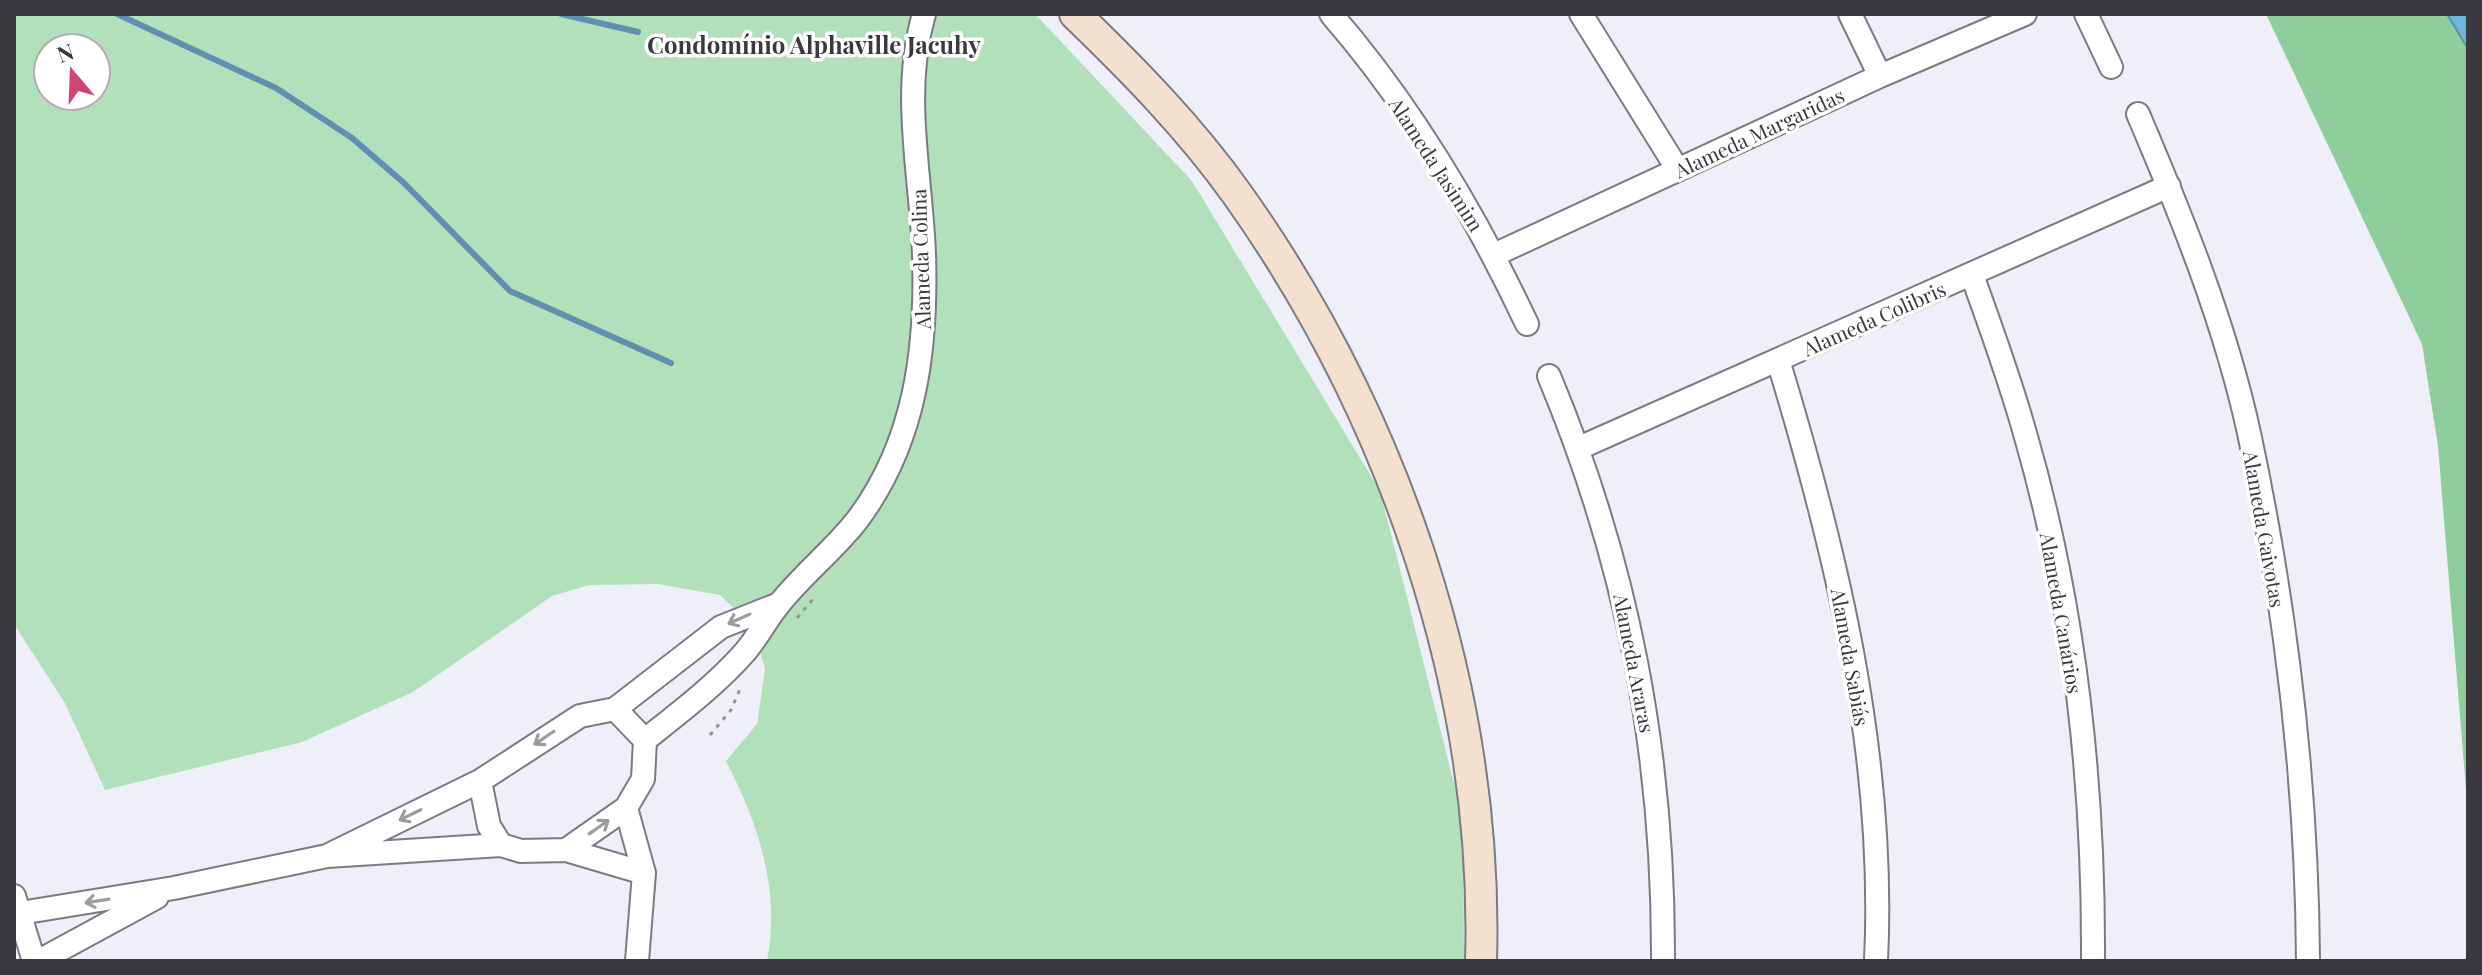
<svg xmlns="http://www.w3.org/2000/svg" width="2482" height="975" viewBox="0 0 2482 975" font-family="'Playfair Display',serif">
<rect width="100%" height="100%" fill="#eeeff8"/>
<!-- green -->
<path fill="#b1e0bb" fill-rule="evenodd" d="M 14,14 L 1035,14 L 1192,181 L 1380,491 L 1463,819 L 1464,961 L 767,961 C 781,890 758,823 726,761 L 757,724 L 765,669 L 753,627 L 720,595 L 658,584 L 589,585 L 552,596 L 413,692 L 302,742 L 105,790 L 65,703 L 14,624 ZM 48,48 L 96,48 L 96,96 L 48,96 Z"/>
<!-- forest -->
<path fill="#8ecd9c" d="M 2266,14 L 2447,14 L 2468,49 L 2468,814 L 2438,446 L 2422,344 Z"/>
<!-- water -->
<path fill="#70b4e1" stroke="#608fb0" stroke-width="2" d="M 2447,14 L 2468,14 L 2468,49 Z"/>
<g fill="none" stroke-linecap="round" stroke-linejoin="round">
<!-- stream -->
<path stroke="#608fb0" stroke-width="6" d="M 117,14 L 276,88 L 352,138 L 404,183 L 510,291 L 671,363
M 561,14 L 638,32"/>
<defs>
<path id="street" d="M 1331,14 C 1411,106 1475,214 1527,324
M 1581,14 L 1678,170
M 1850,14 L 1880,76
M 2086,14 L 2111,67
M 2138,114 C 2182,217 2225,323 2249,433 C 2286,607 2307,784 2308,961
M 1494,255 L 1880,76 L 2025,14
M 1972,275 C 1991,328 2011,382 2026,437 C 2075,607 2094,785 2093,961
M 1778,360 C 1837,554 1886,757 1876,961
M 1549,376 C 1628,565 1664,755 1663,961
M 1579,448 L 2169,186
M 645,740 C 679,713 716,685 745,652 C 758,637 767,618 780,603 C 804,573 835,549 858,519 C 916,441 927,348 924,254 C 921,174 901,93 924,14
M 480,781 L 327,856 L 501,845 L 521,851 L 566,850 L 626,808 L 643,779 L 645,740 L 615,709
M 501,845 L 489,826 L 480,781 L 580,716 L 615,709 L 721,627 L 779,604
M 566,850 L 644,873 L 626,808
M 14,896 L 34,961
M 14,914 L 174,888 L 327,856
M 39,961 L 157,897
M 637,961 L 644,873"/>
<path id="secondary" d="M 1075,14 C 1133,70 1190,128 1237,194 C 1393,413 1489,690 1481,961"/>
</defs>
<!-- street casing -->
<use href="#street" stroke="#7a7b84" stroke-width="26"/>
<!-- secondary casing -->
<use href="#secondary" stroke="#7a7b84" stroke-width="34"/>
<!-- path -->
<path stroke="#939399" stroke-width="3" stroke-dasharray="4 6" stroke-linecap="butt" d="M 797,618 L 813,599
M 710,735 L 731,710 L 740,689"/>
<!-- street -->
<use href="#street" stroke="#fff" stroke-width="22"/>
<!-- secondary -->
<use href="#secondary" stroke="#f3e0ce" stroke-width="30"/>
</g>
<!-- one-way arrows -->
<defs><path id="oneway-shaft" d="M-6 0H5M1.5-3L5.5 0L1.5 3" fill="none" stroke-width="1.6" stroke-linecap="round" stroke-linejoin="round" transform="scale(2)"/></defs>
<g stroke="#9c9c9e">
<use href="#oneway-shaft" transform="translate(739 619) rotate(156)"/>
<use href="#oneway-shaft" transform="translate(544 738) rotate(146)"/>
<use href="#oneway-shaft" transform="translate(410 815) rotate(154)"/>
<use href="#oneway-shaft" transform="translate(599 827) rotate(-35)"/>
<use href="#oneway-shaft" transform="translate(97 901) rotate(171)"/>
</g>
<g text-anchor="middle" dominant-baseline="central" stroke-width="7" stroke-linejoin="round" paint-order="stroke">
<!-- street labels -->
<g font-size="20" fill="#3a3a3e" stroke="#fff">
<text transform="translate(1759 132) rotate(-25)">Alameda Margaridas</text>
<text transform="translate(1437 164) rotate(57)">Alameda Jasimim</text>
<text transform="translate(920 259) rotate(-92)">Alameda Colina</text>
<text transform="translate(1874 318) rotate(-24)">Alameda Colibris</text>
<text transform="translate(2265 529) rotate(80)">Alameda Gaivotas</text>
<text transform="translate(2062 613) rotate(80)">Alameda Canários</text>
<text transform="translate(1851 657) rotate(80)">Alameda Sabiás</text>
<text transform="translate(1635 663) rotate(79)">Alameda Araras</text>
</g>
<!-- quarter labels -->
<g font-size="24" font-weight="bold" fill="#3a3a3e" stroke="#fff">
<text x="814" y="44">Condomínio Alphaville Jacuhy</text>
</g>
</g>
<!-- border -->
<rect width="2482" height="975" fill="none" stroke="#3a3a3e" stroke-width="32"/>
<!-- north arrow -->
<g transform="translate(72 72) rotate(341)"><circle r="38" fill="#ffffff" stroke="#b0b0b2" stroke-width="2"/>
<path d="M0-6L14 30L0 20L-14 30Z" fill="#d04475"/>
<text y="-12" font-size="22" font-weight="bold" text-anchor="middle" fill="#3a3a3e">N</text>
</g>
</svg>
